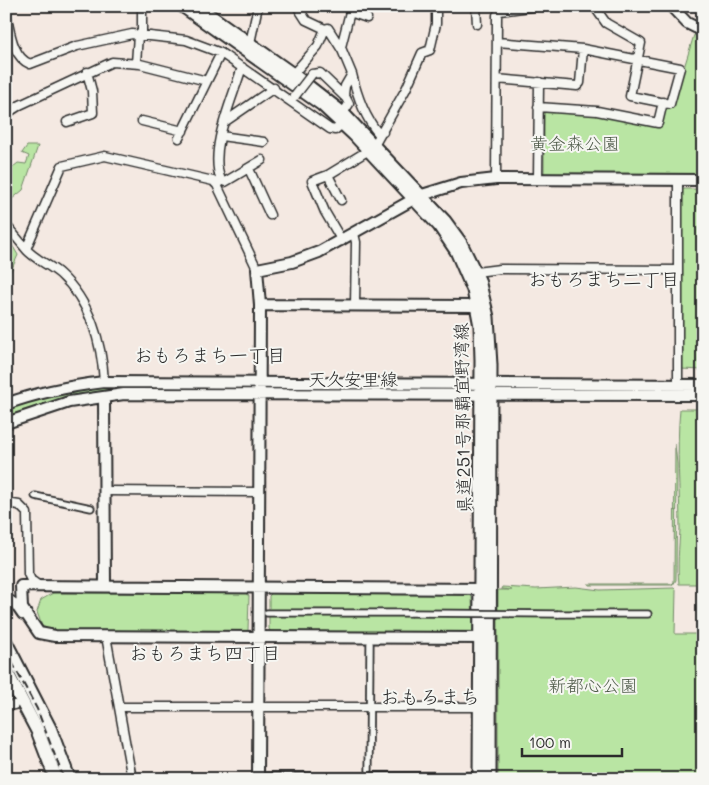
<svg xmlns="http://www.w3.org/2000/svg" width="709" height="785" viewBox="0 0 709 785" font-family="Mali,'Klee One',sans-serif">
<rect width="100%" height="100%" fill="#f4e9e2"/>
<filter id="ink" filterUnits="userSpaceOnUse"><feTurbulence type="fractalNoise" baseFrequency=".02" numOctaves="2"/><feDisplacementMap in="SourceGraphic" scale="10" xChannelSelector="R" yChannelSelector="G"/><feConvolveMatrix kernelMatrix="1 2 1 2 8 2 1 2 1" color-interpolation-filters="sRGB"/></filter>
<g filter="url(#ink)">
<!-- green -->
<path fill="#b9e5a3" stroke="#728867" d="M 694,35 L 703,38 L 703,175 L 544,174 L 544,109 L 591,112 L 659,125 L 664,106 L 672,107 Z
M 27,146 L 38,146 L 23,190 L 6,204 L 6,165 L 13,167 L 18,163 L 26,164 L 29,156 L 22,153 Z
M 682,189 L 703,189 L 703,370 L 681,369 Z
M 6,235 L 18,255 L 6,282 Z
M 87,387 L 134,388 L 61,400 L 6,418 L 6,408 L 23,402 Z
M 680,409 L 703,409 L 703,584 L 679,584 C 677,565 679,547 680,530 C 680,491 676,451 680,409 Z
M 675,444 L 677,464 L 676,580 L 673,585 L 589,585 L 588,584 L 672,584 L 674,582 Z
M 502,587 L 536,589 L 576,587 L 600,590 L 674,588 L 676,590 L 675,634 L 703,634 L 703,779 L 498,779 L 498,590 L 512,590 L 501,589 Z
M 53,593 L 245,593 L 249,596 L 248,630 L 245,633 L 55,632 L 42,626 L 37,612 L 41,600 Z
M 272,593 L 469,594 L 472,597 L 473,630 L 469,634 L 272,633 L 269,629 L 269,596 Z"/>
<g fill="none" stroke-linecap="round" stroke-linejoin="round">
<defs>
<path id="pedestrian" d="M 35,496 L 91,508
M 267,613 L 410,613
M 558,614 L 648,614
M 369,770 L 370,644"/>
<path id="minor" d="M 297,6 L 306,20 L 325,29 L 328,28 L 342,50 L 352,74 L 345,86 L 344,95
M 476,6 L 477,24
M 6,14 C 10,30 12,57 30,64 L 77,46 L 132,34 L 186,40 L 221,53 L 330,129 L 335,130 L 343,123
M 142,35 L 142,6
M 497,42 L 583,49 L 680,68 L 670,104 L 630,96 L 641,43 L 606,23 L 594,6
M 250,43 L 258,6
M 341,47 L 350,12 L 367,18
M 136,63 L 138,35
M 242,67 C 233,98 208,150 221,180 L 225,182 L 262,160
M 293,74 L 318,46 L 325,29
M 312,74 L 320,73 L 346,98 L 349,104 L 343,113
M 352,74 C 357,96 364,116 378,133 L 383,132
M 497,79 L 577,86 L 580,83 L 583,49
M 538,107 L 597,111 L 658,123 L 663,102
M 6,114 L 20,105 L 112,62 L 140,64 L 207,81 L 221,53
M 142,121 L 183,131
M 226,121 L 274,88
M 67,122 L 93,113 L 92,91 L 87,72
M 221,136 L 264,142
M 179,138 L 207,81
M 375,144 L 406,89 L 422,53 L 430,50 L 436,24 L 436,6
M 249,169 L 270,215
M 328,175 L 341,200
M 496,179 L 497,15 L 500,11 L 537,6
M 538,179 L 539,82
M 6,225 L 26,249
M 354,234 L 356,242 L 355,306
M 342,241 L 325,212 L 312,181 L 328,175 L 369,150
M 476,272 L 500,269 L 678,270
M 104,382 C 102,343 90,301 60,274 C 50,265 34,259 26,249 L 62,166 L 105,156 L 213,181 L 217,185 L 257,269
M 678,385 L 678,179
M 105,491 L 259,492
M 6,503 L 19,505 L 27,513 L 28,574 L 31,580 L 38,585
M 6,597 L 13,602 L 22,615
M 106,636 L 132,779
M 6,706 L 14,705
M 119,707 L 479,707"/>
<path id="tertiary" d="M 671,6 L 687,23 L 703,31
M 422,195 L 461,183 L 496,179 L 703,180
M 260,305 L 476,306
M 104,397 L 105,586
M 6,404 C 39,392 70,386 104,382 L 703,385
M 6,423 L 69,402 L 124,394 L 703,395
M 486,589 L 21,586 L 22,608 L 39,633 L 55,636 L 487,638
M 258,779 L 260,305 L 257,269 L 292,262 L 319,252 L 414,199
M 263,779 L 486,778"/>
<path id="secondary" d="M 182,6 L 322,105 L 354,135 L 439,226 L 456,251 L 473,290 L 480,326 L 481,360 L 479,779
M 197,6 L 293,74 L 343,113 L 445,221 L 461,243 L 479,280 L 488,317 L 491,365 L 490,779"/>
<path id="trunk" d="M 6,643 L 50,729 L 69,779
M 6,671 L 38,732 L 56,779"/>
</defs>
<!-- pedestrian casing -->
<use href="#pedestrian" stroke="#2b2b2b" stroke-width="9"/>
<!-- minor casing -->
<use href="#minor" stroke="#2b2b2b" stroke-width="11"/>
<!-- tertiary casing -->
<use href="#tertiary" stroke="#2b2b2b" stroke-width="14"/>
<!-- secondary casing -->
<use href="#secondary" stroke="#2b2b2b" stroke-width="15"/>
<!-- trunk casing -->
<use href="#trunk" stroke="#2b2b2b" stroke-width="16"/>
<!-- pedestrian -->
<use href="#pedestrian" stroke="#f6f6f2" stroke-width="5.5"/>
<!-- minor -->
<use href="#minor" stroke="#f6f6f2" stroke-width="8"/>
<!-- tertiary -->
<use href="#tertiary" stroke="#f6f6f2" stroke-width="10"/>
<!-- secondary -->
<use href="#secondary" stroke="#f6f6f2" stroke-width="11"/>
<!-- trunk -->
<use href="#trunk" stroke="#f6f6f2" stroke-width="12"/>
<!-- rail -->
<path stroke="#2b2b2b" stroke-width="2" stroke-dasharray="8 4" stroke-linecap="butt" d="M 6,651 L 37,709 L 64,779"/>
<defs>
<path id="pedestrian-bridge" d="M 410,613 L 558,614"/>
<path id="minor-bridge" d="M 295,96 L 312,74"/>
</defs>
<!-- pedestrian-bridge casing -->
<use href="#pedestrian-bridge" stroke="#2b2b2b" stroke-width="9" stroke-linecap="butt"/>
<!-- minor-bridge casing -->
<use href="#minor-bridge" stroke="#2b2b2b" stroke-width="11" stroke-linecap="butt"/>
<!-- pedestrian-bridge -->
<use href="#pedestrian-bridge" stroke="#f6f6f2" stroke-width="5.5"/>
<!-- minor-bridge -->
<use href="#minor-bridge" stroke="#f6f6f2" stroke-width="8"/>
</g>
</g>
<g text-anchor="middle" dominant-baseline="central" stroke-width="4" stroke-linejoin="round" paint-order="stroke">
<!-- park labels -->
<g font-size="18" fill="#4e5a49" stroke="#f6f6f2">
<text x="575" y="143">黄金森公園</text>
<text x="593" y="685">新都心公園</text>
</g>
<!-- street labels -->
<g font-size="18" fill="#2b2b2b" stroke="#f6f6f2">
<text x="353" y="379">天久安里線</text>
<text transform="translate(462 418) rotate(-91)">県道251号那覇宜野湾線</text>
</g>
<!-- neighbourhood labels -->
<g font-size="19" fill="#2b2b2b" stroke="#f6f6f2">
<text x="604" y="278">おもろまち二丁目</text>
<text x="210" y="354">おもろまち一丁目</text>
<text x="205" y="652">おもろまち四丁目</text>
</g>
<!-- quarter labels -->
<g font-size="20" fill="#2b2b2b" stroke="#f6f6f2">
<text x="430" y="696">おもろまち</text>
</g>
</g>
<!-- margin -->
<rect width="709" height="785" fill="none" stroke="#f6f6f2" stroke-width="25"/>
<rect x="12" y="12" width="684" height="760" fill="none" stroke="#2b2b2b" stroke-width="2" filter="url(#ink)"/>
<!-- scale -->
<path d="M522 748v8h100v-8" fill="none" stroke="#2b2b2b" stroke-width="2.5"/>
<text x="529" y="748" font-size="15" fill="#2b2b2b" stroke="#f6f6f2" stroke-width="4" paint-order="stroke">100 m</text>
</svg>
